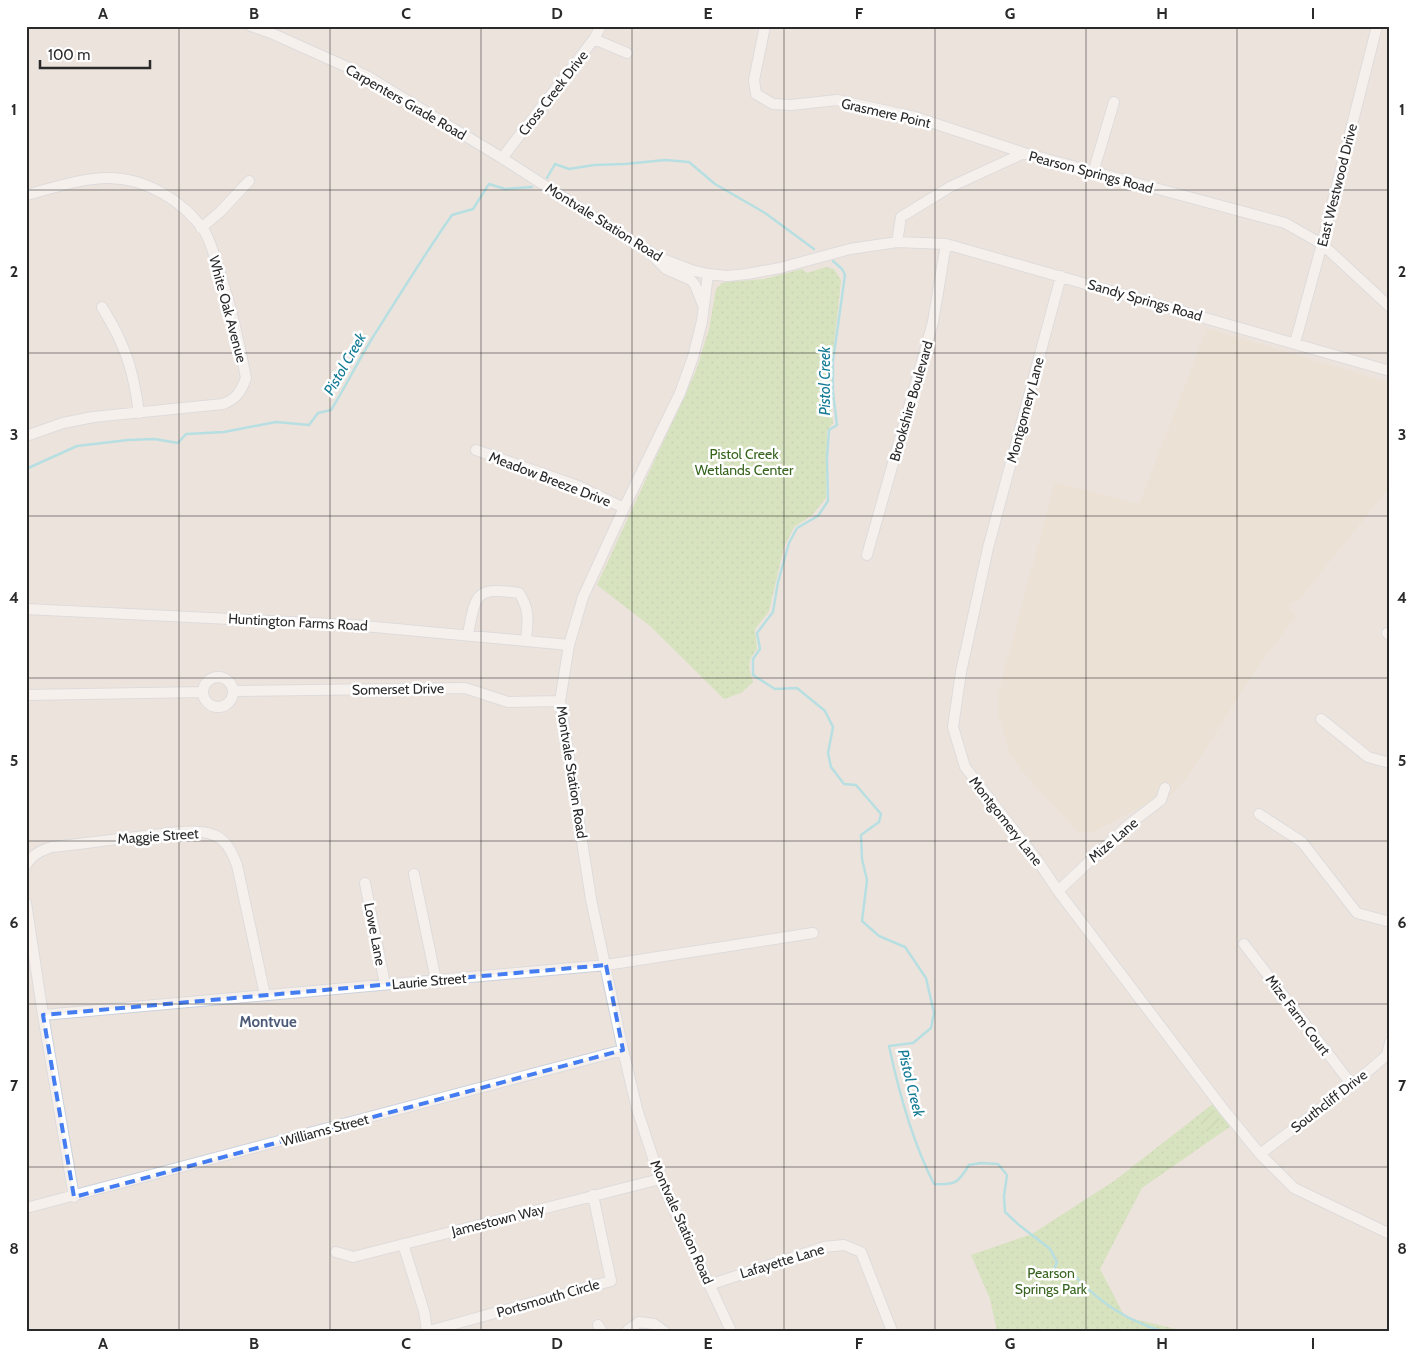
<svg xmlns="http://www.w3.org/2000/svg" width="1416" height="1357" viewBox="0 0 1416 1357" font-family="Cabin,sans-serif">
<defs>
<pattern id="grass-dots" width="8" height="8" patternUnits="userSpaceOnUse" patternTransform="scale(1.25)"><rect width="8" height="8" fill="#bde09c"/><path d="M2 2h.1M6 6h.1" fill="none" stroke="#a3c087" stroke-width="1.8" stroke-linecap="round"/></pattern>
<pattern id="garden-furrows" width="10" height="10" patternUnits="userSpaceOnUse" patternTransform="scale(1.25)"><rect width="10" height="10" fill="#bde09c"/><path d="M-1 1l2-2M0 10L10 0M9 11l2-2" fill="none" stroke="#a3c087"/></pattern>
</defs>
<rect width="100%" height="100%" fill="#ece3dd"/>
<!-- education -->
<path fill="#ecdecd" d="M 1207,328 L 1390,383 L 1390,487 L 1299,600 L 1288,605 L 1296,617 L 1259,665 L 1189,775 L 1178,788 L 1160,806 L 1147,804 L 1091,833 L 1078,832 L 1034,785 L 1010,755 L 998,714 L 999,690 L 1055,482 L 1139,504 Z"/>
<!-- grass -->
<path fill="url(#grass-dots)" d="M 826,267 L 834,269 L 841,280 C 837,328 827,375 833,423 L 827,431 L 826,498 L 812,515 L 794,527 L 784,547 L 769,611 L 755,629 L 757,649 C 747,662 748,666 753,682 L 741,693 L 724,699 L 650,626 L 597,585 L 696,371 L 709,329 L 716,289 L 722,283 L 726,282 L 764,279 L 802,269 L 807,273 Z
M 1214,1103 L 1231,1126 L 1142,1188 L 1100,1269 L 1125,1317 L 1185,1331 L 997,1331 L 990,1299 L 971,1255 L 1032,1234 L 1114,1181 Z"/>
<!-- garden -->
<path fill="url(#garden-furrows)" d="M 1213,1109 L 1222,1121 L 1207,1132 L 1198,1120 Z"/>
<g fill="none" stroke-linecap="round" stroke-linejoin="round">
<!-- stream -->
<path stroke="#75dae9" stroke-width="2.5" d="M 547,178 L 555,164 L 569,169 L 594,165 L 625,164 L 665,160 L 689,162 L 715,184 L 765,213 L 814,249
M 833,261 L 842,269 L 845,275 L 833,361 L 833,392 L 837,425 L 829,430 L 827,458 L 828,501 L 818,516 L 797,528 L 789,543 L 778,582 L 773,612 L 757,633 L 760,649 L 753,659 L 753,675 L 775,689 L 797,688 L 825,711 L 833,727 L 828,753 L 831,767 L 844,784 L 856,785 L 881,814 L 879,822 L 861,835 L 862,859 L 867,880 L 862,921 L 879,936 L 905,947 L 926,978 L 934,1013 L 931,1028 L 913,1043 L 889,1046 C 899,1093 912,1141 934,1184 C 956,1185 958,1183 969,1165 L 981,1163 L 998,1164 L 1007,1175 L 1004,1196 L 1005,1212 L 1019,1225 L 1050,1249 L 1057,1262 L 1054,1270 L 1065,1278 L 1076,1277 C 1100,1303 1128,1321 1162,1331
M 26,469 L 77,446 L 128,440 L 154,439 L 178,443 L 186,434 L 224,432 L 276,422 L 309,425 L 318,413 L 331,410 C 346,386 358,361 373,337 C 399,296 424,255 452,215 L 473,209 L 489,184 L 505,189 L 532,187"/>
<defs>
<path id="minor" d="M 251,26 L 271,33 L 367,76 L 502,158 L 634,243 L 660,258 L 691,270 L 708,274 L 727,276 L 747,274 L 780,268 L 850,249 L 897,242 L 946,244 L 1390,371
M 765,26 L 754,80 L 756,94 L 773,104 L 791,105 L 837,100 L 915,117 L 1024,153
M 594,39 L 627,53
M 502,158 L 594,39 L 601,26
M 1093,173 L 1114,102
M 26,195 C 53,188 81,178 108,178 C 146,178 184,201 205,232 C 211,242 214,256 218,267 C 230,303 239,341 246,378 C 241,392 236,399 223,404 L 93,417 L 63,423 L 26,436
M 201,228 L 220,212 L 249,181
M 897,242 L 901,217 L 950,187 L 1024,153 L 1285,223 L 1322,244 L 1390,307
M 655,258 L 666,269 L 691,280 L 695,285 L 703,305
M 708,274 L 702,321 L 693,357 L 680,393 L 624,508 L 583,597 L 569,645 L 560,701 L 591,899 L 623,1050 L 637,1109 L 660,1179 L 731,1331
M 1061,276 L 988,548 L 961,672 L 953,727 L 965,767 L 1038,861 L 1058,891 L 1224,1110 L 1260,1154 L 1294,1188 L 1390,1234
M 102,307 C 109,319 117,332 122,345 C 132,367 136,390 139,413
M 1295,343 L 1322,244 L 1377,26
M 476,450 L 578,486 L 624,508
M 867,555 L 933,322 L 946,244
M 26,609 L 353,625 L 569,645
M 1387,633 L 1390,635
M 468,634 C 476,593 475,587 519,593 C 530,610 528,620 526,640
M203 692a15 15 0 1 1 30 0a15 15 0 1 1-30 0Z
M 233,691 L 465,688 L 508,702 L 560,701
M 26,695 L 203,692
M 1321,719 L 1368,757 L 1390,763
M 1259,814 L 1302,842 L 1357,913 L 1390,922
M 26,865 C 33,854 40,851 52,847 C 80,844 108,840 136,837 C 157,835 195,827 214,835 C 227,840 232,853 237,865 L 265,995
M 414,874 L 436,980
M 365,883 L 385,984
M 1058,891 L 1127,826 L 1161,800 L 1165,788
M 26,903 L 43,1015 L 74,1197
M 1244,944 L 1352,1085
M 43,1015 L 606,965 L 813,933
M 1260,1154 L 1352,1085 L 1387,1055 L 1390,1042
M 26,1208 L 623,1050
M 403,1244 L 424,1311 L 427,1331
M 336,1252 L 353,1257 L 660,1179
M 709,1285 L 824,1247 L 844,1245 L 861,1252 L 892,1331
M 598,1325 L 602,1331
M 429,1331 L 611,1281 L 593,1195
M 627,1331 L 639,1322 L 654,1324 L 664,1331"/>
</defs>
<!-- minor casing -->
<use href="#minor" stroke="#cbd1db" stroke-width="12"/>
<!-- minor -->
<use href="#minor" stroke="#fff" stroke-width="10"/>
</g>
<!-- marked area -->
<path d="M0 0H1416V1357H0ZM 606,965 L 623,1050 L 74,1197 L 43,1015 Z" fill="#ece3dd" fill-opacity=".55" fill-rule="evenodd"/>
<path fill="none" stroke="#447df1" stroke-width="4" stroke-dasharray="10 6" stroke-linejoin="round" d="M 606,965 L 623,1050 L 74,1197 L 43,1015 Z"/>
<!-- grid -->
<path fill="none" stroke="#2a2a2a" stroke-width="1" stroke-opacity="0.55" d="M 179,26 L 179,1331M 330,26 L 330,1331M 481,26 L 481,1331M 632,26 L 632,1331M 784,26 L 784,1331M 935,26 L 935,1331M 1086,26 L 1086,1331M 1237,26 L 1237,1331M 26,190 L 1390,190M 26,353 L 1390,353M 26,516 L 1390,516M 26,678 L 1390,678M 26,841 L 1390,841M 26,1004 L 1390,1004M 26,1167 L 1390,1167"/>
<g text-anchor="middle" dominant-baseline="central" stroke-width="5" stroke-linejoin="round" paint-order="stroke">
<!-- street labels -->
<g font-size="14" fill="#2a2a2a" stroke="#fff">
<text transform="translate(553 93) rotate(-52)">Cross Creek Drive</text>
<text transform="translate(406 102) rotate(30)">Carpenters Grade Road</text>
<text transform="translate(886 113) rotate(13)">Grasmere Point</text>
<text transform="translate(1091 172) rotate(15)">Pearson Springs Road</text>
<text transform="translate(1337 185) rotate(-76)">East Westwood Drive</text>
<text transform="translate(604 222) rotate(32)">Montvale Station Road</text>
<text transform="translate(1145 300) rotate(16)">Sandy Springs Road</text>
<text transform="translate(228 309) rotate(75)">White Oak Avenue</text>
<text transform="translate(911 401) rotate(-74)">Brookshire Boulevard</text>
<text transform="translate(1025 410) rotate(-75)">Montgomery Lane</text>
<text transform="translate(550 479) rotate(21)">Meadow Breeze Drive</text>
<text transform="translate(298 622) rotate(3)">Huntington Farms Road</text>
<text transform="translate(398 689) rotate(-1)">Somerset Drive</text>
<text transform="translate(572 772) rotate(81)">Montvale Station Road</text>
<text transform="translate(1006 821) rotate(52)">Montgomery Lane</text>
<text transform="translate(158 836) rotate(-4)">Maggie Street</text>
<text transform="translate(1113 840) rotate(-41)">Mize Lane</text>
<text transform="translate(375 934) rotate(79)">Lowe Lane</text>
<text transform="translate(429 981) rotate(-5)">Laurie Street</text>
<text transform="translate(1298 1015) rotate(53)">Mize Farm Court</text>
<text transform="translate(1329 1101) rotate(-38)">Southcliff Drive</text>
<text transform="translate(325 1130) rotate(-15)">Williams Street</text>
<text transform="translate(498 1220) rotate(-14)">Jamestown Way</text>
<text transform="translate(682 1222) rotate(66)">Montvale Station Road</text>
<text transform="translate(782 1261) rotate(-17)">Lafayette Lane</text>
<text transform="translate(548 1298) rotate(-16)">Portsmouth Circle</text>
</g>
<!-- park labels -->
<g font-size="14" fill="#36641d" stroke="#fff">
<text x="744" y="454">Pistol Creek<tspan x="744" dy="16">Wetlands Center</tspan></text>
<text x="1051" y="1273">Pearson<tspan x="1051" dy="16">Springs Park</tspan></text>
</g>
<!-- water labels -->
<g font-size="15" font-style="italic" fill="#147b95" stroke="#fff">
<text transform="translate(345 364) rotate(-60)">Pistol Creek</text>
<text transform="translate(825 381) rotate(-90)">Pistol Creek</text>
<text transform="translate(911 1083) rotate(76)">Pistol Creek</text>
</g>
<!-- neighbourhood labels -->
<g font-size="15" font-weight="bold" fill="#4d5b79" stroke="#fff">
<text x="268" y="1022">Montvue</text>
</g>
</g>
<!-- border -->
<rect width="1416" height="1357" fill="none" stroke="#ffffff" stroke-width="55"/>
<!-- scale -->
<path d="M40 60v8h110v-8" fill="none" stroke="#2a2a2a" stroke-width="2.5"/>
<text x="48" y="60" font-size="15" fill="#2a2a2a" stroke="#ffffff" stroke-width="4" paint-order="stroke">100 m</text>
<rect x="28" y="28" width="1360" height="1302" fill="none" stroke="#2a2a2a" stroke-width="2"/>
<g font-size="16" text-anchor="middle" font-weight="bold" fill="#2a2a2a">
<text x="103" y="19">A</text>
<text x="254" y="19">B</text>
<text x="406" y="19">C</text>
<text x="557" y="19">D</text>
<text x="708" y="19">E</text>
<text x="859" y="19">F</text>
<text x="1010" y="19">G</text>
<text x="1162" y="19">H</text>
<text x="1313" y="19">I</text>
<text x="14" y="115">1</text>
<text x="1402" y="115">1</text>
<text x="14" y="277">2</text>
<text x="1402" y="277">2</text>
<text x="14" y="440">3</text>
<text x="1402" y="440">3</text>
<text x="14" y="603">4</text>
<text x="1402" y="603">4</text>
<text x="14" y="766">5</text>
<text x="1402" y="766">5</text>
<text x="14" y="928">6</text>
<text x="1402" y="928">6</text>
<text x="14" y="1091">7</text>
<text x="1402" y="1091">7</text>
<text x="14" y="1254">8</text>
<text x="1402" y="1254">8</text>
<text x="103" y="1349">A</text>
<text x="254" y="1349">B</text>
<text x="406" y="1349">C</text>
<text x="557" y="1349">D</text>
<text x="708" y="1349">E</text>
<text x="859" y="1349">F</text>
<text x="1010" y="1349">G</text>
<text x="1162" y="1349">H</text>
<text x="1313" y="1349">I</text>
</g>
</svg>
